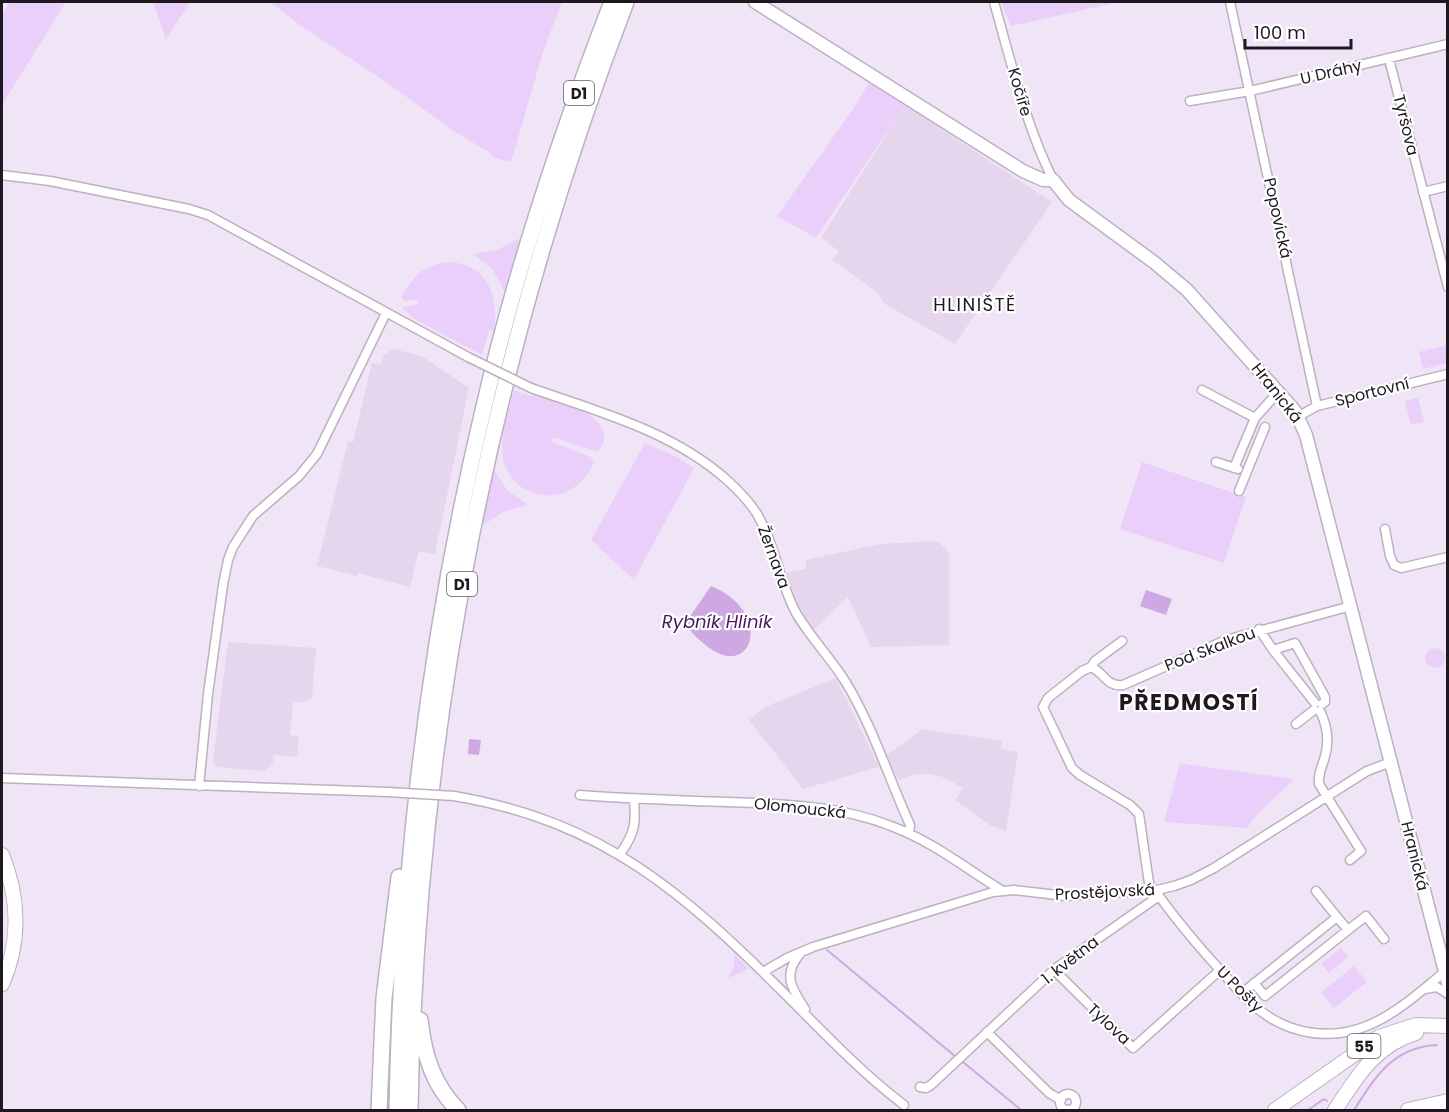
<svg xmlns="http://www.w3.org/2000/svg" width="1449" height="1112" viewBox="0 0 1449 1112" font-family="Poppins,sans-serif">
<rect width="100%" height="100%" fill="#f0e5f6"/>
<!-- built -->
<path fill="#e5d6ed" d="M 905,105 L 1052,202 L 955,344 L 885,304 L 877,292 L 832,260 L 839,251 L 821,238 Z
M 393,349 L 422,356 L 469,388 L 435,554 L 419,551 L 410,587 L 358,573 L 357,576 L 317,566 L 348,441 L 353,442 L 372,363 L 381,365 L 384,355 Z
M 938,541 L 949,552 L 949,645 L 871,647 L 848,597 L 806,637 L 793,620 L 774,575 L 806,569 L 806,560 L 880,544 Z
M 228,642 L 316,648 L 312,698 L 302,702 L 293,703 L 290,735 L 299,736 L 297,757 L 273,755 L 273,763 L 264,771 L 216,767 L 213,760 Z
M 836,678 L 879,767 L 803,789 L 749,720 L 765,707 Z
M 923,729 L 1002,741 L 1001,749 L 1018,752 L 1006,831 L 990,825 L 955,800 L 963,788 L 943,777 L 929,774 L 916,774 L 898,780 L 887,755 Z"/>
<!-- green -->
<path fill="#ebcffb" d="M 10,2 L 66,2 L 2,105 L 2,14 Z
M 153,2 L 190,2 L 166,39 Z
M 270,2 L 562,2 L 543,52 L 511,162 L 494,158 L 490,153 L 452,130 L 386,82 L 301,26 Z
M 1001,2 L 1119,2 L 1011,26 Z
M 869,83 L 905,105 L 816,238 L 777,216 L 853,109 Z
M 518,239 L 521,240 L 507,292 L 505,292 L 493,270 L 474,255 L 474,254 L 497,250 Z
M 449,262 C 488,264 499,296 494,331 L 489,330 L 482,355 L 412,318 L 402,307 L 418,304 L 417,299 L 405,301 L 401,297 C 413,277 424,264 449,262 Z
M 1447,345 L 1447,363 L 1423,369 L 1419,352 Z
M 514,390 L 531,396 L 534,394 C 555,401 602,409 604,436 C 605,442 602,448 597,452 L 553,437 L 552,442 L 591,457 C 596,463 592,467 588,473 C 566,509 512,500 503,459 C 499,436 509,411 514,390 Z
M 1418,398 L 1424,422 L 1411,425 L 1405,401 Z
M 645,443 L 677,457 L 694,468 L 634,580 L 591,540 Z
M 1142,462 L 1246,497 L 1224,563 L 1120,529 Z
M 493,468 L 507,490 L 527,504 L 526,506 L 505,511 L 483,525 L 481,524 Z
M1425 658a10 10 0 1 1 20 0a10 10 0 1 1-20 0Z
M 1180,763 L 1191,765 L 1294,779 L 1256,816 L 1247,828 L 1164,822 Z
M 1341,948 L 1348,957 L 1329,973 L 1321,964 Z
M 734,954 L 749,969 L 728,978 L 734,966 Z
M 1354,966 L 1367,982 L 1334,1008 L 1321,992 Z"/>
<!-- water -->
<path fill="#cea8e3" d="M 711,586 C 776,612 752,686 703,643 C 696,637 689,631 686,622 Z
M 1146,590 L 1172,599 L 1166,615 L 1140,606 Z
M 469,739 L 481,740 L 479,755 L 468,754 Z"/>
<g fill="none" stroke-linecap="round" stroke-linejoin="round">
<!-- stream -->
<path stroke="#cea8e3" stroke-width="2" d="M 827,950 L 956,1057
M 963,1062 L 1021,1110
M 1308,1110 L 1324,1099 L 1327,1101
M 1354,1110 C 1375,1077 1393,1047 1437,1045"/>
<defs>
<path id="street" d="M 994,2 C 1011,62 1025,123 1053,180
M 1230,2 L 1317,406
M 1389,59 L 1448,287
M 1190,101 L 1250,91 L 1448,44
M 2,175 L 50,181 L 189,209 L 208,215 L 468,357
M 1423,192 L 1448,186
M 531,388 C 599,412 672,431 727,480 C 738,490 749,501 757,514 C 775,544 779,580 795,611 C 809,636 830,657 845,681 C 871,723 887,773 907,818 L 910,825 L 909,833
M 1202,390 L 1255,418
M 1299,416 L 1317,406 L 1448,374
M 1216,462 L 1238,469
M 1234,468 L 1255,418 L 1279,391
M 1239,491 L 1265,427
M 1385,529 L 1390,556 L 1394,565 L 1401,568 L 1448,557
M 1259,629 L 1273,650 L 1315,703
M 1122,641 L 1095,661 L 1091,667 L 1082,671 L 1048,698 L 1043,707 L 1072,768 L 1080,775 L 1130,805 L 1139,814 L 1150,890
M 1273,650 L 1295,643 L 1325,697 L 1325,702 L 1322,704
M 1091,667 C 1104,672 1106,687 1123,685 L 1226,640 L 1351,606
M 1320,711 C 1328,727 1330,742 1324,760 C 1321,768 1318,775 1319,784 L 1361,851 L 1350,860
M 1296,724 L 1314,710
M 2,778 L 388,792
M 199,786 L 208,694 L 223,585 L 228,560 L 233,547 L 253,516 L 299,476 L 317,454 L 386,313
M 580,795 C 629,799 677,800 726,802 C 782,804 838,805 891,826 C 932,841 965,868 1001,890
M 454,796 C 603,821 684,893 787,996 C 825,1034 862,1073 904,1105
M 620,854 C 635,833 636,824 634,799
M 1157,890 L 1159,896 C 1178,922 1198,946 1220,970 C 1232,983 1244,998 1258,1009 C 1290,1035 1332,1041 1369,1025 C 1398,1013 1423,989 1447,970
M 1316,891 L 1337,917
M 800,954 C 782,975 792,989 805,1009
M 1054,970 L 1133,1048 L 1220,970
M 763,972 L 787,958 L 813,947 L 993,892 L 1014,890 L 1066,896 L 1157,890 L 1174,886 L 1191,880 L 1214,868 L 1367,771 L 1391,762
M 1254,983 L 1265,996 L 1348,930
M 1425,989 L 1437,987 L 1448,994
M 1242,993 L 1337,917 L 1348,930 L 1366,916 L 1384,939
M 987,1032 L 1049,1093 L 1061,1100
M 920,1087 L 926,1088 L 931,1085 L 1056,968 L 1159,896
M1060 1102a8 8 0 1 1 16 0a8 8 0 1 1-16 0Z"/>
<path id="secondary" d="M 755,2 L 1023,171 L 1043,180 L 1053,180 L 1069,200 L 1155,263 L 1187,290 L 1295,411 L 1306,435 L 1448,983"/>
<path id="primary" d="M 2,855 C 19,897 21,942 2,984
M 1275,1110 L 1379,1037 L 1416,1025 L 1448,1026
M 1335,1110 C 1357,1077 1375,1045 1416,1033
M 1408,1110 L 1448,1101"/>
<path id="highway" d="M 420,1020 C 424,1055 433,1085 458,1110
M 379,1110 L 384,998 L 399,877
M 397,1110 C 401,877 428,643 482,415 C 514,275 560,136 612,2
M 410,1110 C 416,731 490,356 626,2"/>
</defs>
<!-- street casing -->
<use href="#street" stroke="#bbb1c1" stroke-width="11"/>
<!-- secondary casing -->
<use href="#secondary" stroke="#bbb1c1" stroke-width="15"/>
<!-- primary casing -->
<use href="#primary" stroke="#bbb1c1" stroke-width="16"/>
<!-- highway casing -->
<use href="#highway" stroke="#bbb1c1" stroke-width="18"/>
<!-- street -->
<use href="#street" stroke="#fff" stroke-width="8"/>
<!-- secondary -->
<use href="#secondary" stroke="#fff" stroke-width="12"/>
<!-- primary -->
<use href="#primary" stroke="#fff" stroke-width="14"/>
<!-- highway -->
<use href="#highway" stroke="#fff" stroke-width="15"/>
<defs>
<path id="street-bridge" d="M 468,357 L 531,388
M 388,792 L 454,796"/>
</defs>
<!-- street-bridge casing -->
<use href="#street-bridge" stroke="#bbb1c1" stroke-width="11" stroke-linecap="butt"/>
<!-- street-bridge -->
<use href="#street-bridge" stroke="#fff" stroke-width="8"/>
</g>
<g text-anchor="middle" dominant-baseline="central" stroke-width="4.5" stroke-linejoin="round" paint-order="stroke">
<!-- shield labels -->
<g fill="#fff" stroke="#615e62" stroke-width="1.5">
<rect x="564" y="81" width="30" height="24" rx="4.5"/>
<rect x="447" y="572" width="30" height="24" rx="4.5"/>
<rect x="1347.5" y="1034" width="33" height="24" rx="4.5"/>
</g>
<g font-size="15" font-weight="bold" fill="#1d191f">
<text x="579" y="93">D1</text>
<text x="462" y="584">D1</text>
<text x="1364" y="1046">55</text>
</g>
<!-- street labels -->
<g font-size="16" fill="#1d191f" stroke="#fff">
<text transform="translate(1331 72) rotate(-13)">U Dráhy</text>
<text transform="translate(1020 92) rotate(74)">Kočíře</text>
<text transform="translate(1406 125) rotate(76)">Tyršova</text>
<text transform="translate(1278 218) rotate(78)">Popovická</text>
<text transform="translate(1372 392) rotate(-14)">Sportovní</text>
<text transform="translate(1277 393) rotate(52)">Hranická</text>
<text transform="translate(774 557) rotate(70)">Žernava</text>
<text transform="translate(1210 649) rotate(-21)">Pod Skalkou</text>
<text transform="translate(800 808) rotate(6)">Olomoucká</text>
<text transform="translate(1415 856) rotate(76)">Hranická</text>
<text transform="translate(1105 892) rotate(-3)">Prostějovská</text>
<text transform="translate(1070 960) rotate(-38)">1. května</text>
<text transform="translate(1240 989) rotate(45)">U Pošty</text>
<text transform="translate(1109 1024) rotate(43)">Tylova</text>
</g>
<!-- neighbourhood labels -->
<g font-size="18" letter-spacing="1.5" fill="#1d191f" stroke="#fff">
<text x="975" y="304">HLINIŠTĚ</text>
</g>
<!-- water labels -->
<g font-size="18" font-style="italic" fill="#48185d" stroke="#fff">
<text x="717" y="621">Rybník Hliník</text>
</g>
<!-- district labels -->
<g font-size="22" font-weight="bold" letter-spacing="1.5" fill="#1d191f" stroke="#fff">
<text x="1189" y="702">PŘEDMOSTÍ</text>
</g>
</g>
<!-- border -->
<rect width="1449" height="1112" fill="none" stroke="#1d191f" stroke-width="6"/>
<!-- scale -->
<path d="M1245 39v9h106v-9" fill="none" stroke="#1d191f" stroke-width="3"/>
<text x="1254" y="39" font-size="18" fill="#1d191f" stroke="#ffffff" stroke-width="4.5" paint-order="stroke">100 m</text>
</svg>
